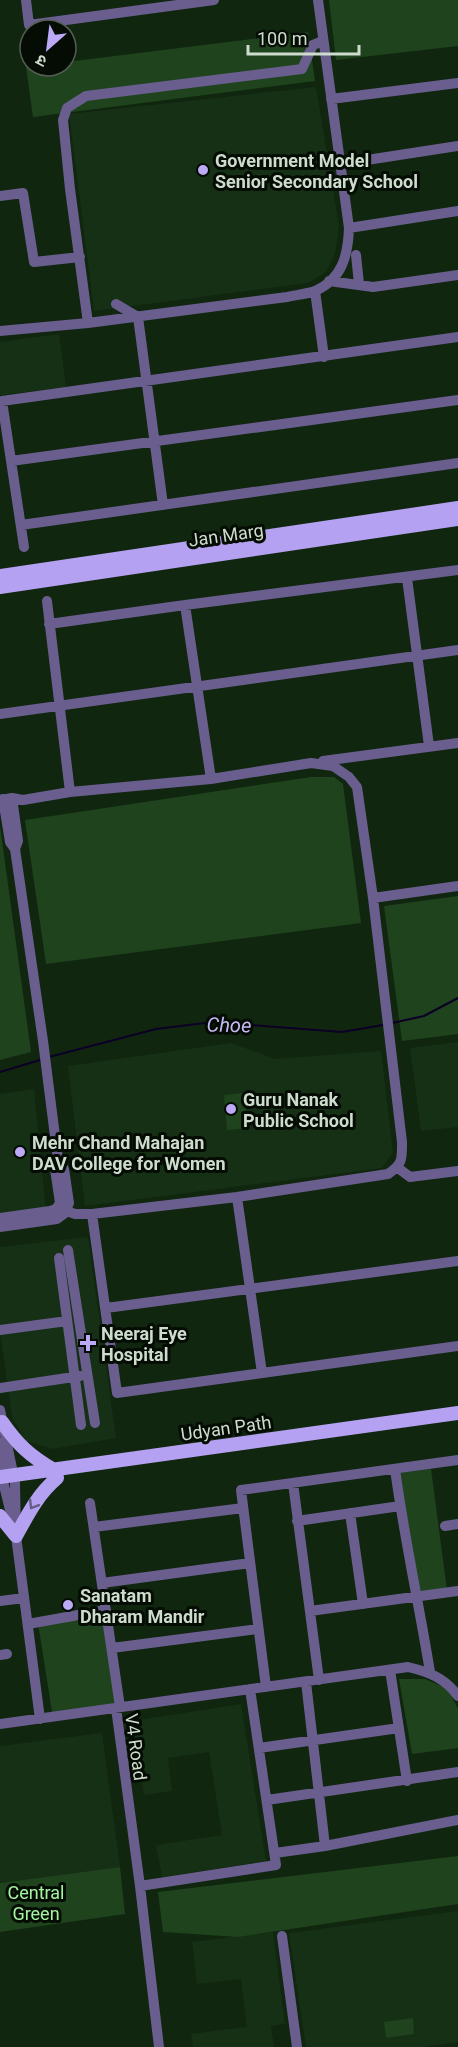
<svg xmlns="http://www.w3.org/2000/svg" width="458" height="2047" viewBox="0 0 458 2047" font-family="Roboto,'Noto Sans Devanagari',sans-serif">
<rect width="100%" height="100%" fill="#10260f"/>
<!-- built -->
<path fill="#163015" d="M 316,87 L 339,226 L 335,254 L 326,272 L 308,283 L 94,311 L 69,114 Z
M 59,334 L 66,387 L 0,395 L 0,342 Z
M 458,1042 L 458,1127 L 421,1131 L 410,1048 Z
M 231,1043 L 276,1059 L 381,1051 L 393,1152 L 382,1168 L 85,1206 L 68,1066 Z
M 34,1089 L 46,1211 L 0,1217 L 0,1094 Z
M 88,1237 L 116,1438 L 52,1449 L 26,1441 L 12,1417 L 0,1331 L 0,1247 Z
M 241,1704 L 266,1861 L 162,1877 L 156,1845 L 222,1835 L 209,1752 L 168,1758 L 172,1791 L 144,1795 L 132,1721 Z
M 102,1733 L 120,1867 L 0,1883 L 0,1746 Z
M 458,1911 L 458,2042 L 423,2047 L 306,2047 L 289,1933 Z
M 273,1932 L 285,2024 L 271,2026 L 274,2047 L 193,2047 L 191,2034 L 247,2027 L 241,1979 L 197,1984 L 192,1942 Z"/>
<!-- green -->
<path fill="#1f431d" d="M 329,0 L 458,0 L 458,46 L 336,60 Z
M 308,32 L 315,81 L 33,117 L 26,67 L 66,66 L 66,62 Z
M 311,777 L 334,777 L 343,784 L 361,923 L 46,964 L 25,820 Z
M 0,826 L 31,1052 L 0,1060 Z
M 458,896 L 458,1034 L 402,1041 L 384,906 Z
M 244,1093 L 248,1128 L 227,1130 L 224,1095 Z
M 431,1469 L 447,1590 L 416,1594 L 400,1473 Z
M 100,1619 L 103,1623 L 116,1704 L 52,1712 L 38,1623 Z
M 399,1679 L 425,1679 L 448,1689 L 458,1709 L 458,1748 L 412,1754 Z
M 458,1856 L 458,1904 L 238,1937 L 163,1932 L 158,1892 Z
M 120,1867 L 125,1914 L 0,1932 L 0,1883 Z
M 413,2018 L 414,2034 L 386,2038 L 384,2022 Z"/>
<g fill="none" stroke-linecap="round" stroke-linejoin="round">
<!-- stream -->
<path stroke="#0d0026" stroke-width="2" d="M 392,1023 L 424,1016 L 458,998
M 49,1057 L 156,1029 L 213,1022 L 342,1032 L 383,1025
M 0,1072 L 40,1060"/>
<!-- minor -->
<path stroke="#6a5e8f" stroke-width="10" d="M 26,0 L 29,25 L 214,0
M 331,99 L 458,83
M 341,164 L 458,146
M 0,196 L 23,193 L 34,262 L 80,257
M 349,228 L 458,211
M 356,255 L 359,284
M 329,281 L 373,287 L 458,275
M 315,291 L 324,357
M 116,304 L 138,317 L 163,505
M 88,323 L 70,189 L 63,120 L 67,108 L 86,96 L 302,69 L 313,45 L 323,41
M 0,331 L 88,323 L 287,297 C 296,295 307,294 315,291 C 343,279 348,254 349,228 L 318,0
M 11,461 L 458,400
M 21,525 L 458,463
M 24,547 L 2,401 L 458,337
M 407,578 L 429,746
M 47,601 L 70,792
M 185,605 L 211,779
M 49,624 L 185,605 L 458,570
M 0,714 L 458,650
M 323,761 L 458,743
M 12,798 L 18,841 L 15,849
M 0,800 L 12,798 L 23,800 L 70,792 L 211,779 L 311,763 L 333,766 L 349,777 L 357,787 L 373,898 L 402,1142 C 402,1159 403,1164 388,1174 L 237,1197 L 92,1214 L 75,1214 L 58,1208
M 373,898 L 458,886
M 398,1168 L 410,1177 L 458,1171
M 237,1197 L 262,1373
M 92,1214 L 117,1393 L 458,1346
M 0,1218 L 50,1211 L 56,1209 L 60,1203 L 55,1169 L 58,1160 L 43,1041 L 15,849 L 10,842 L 3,799
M 0,1227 L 57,1219 L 65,1213 L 69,1203 L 64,1169 L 58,1160
M 68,1250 L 95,1423
M 59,1258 L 81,1425
M 106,1308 L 458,1261
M 0,1330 L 67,1321
M 0,1388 L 80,1376
M 0,1410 L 15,1483 L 16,1536 L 40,1719
M 2,1442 L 2,1477 L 12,1518
M 395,1469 C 404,1537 419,1604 430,1672
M 293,1483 L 319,1680
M 90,1503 L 120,1707
M 350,1513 L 363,1604
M 297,1521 L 400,1506
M 445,1526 L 458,1524
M 94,1527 L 243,1508
M 102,1583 L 250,1563
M 0,1601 L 24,1598
M 310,1611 L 458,1591
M 28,1624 L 106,1610
M 112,1648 L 258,1629
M 0,1655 L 7,1654
M 390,1670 L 407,1781
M 306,1682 L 325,1846
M 266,1687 L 241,1490 L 458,1460
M 116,1708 L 140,1886 L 159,2047
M 0,1724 L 408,1667 C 429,1672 445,1678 458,1696
M 259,1748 L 399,1728
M 267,1800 L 458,1772
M 275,1853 L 325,1846 L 458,1820
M 140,1886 L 276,1865 L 250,1689
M 282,1936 L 297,2047"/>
<!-- major -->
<path stroke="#b5a1f1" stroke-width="14" d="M 0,576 L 458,508
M 0,587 L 458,519
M 2,1422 C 18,1445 30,1456 54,1470
M 0,1477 L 458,1413
M 0,1516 L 16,1536 C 28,1514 38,1494 57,1478"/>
</g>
<!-- one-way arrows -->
<defs><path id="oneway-chevron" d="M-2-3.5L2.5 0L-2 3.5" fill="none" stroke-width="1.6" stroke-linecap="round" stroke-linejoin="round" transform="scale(1.5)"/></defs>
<use stroke="#655e86" href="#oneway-chevron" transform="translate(33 1505) rotate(122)"/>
<!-- markers -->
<g fill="#bcaaf6" stroke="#040c04" stroke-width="2">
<circle cx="203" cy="170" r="6"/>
<circle cx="231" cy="1109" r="6"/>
<circle cx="20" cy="1152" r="6"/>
<path d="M85 1334h6v6h6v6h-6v6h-6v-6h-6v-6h6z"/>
<circle cx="68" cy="1605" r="6"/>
</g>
<g text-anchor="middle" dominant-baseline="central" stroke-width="6" stroke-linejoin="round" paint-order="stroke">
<!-- poi labels -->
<g font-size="18" font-weight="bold" fill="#cedccd" stroke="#040c04" text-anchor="start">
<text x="215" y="160">Government Model<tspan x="215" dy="21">Senior Secondary School</tspan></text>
<text x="243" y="1099">Guru Nanak<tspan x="243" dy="21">Public School</tspan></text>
<text x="32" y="1142">Mehr Chand Mahajan<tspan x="32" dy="21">DAV College for Women</tspan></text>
<text x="101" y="1333">Neeraj Eye<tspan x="101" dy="21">Hospital</tspan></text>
<text x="80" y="1595">Sanatam<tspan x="80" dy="21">Dharam Mandir</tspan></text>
</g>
<!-- street labels -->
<g font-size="18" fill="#cedccd" stroke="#040c04">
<text transform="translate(226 535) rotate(-8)">Jan Marg</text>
<text transform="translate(226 1428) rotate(-8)">Udyan Path</text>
<text transform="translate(136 1747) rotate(82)">V4 Road</text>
</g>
<!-- park labels -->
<g font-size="18" fill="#a5f49f" stroke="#040c04">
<text x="36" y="1892">Central<tspan x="36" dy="21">Green</tspan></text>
</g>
<!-- water labels -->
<g font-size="20" font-style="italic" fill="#c6b9f4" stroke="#040c04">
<text transform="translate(229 1025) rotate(1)">Choe</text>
</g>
</g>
<!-- north arrow -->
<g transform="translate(48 48) rotate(208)"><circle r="28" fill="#040c04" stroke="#555f54" stroke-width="1.5"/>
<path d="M0-4.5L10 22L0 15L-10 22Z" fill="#bcaaf6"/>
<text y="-9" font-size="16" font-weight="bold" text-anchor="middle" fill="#cedccd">उ</text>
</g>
<!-- scale -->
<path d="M248 45v9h111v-9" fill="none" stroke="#cedccd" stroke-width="3"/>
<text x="257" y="45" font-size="18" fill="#cedccd" stroke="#040c04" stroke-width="4.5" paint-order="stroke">100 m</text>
</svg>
